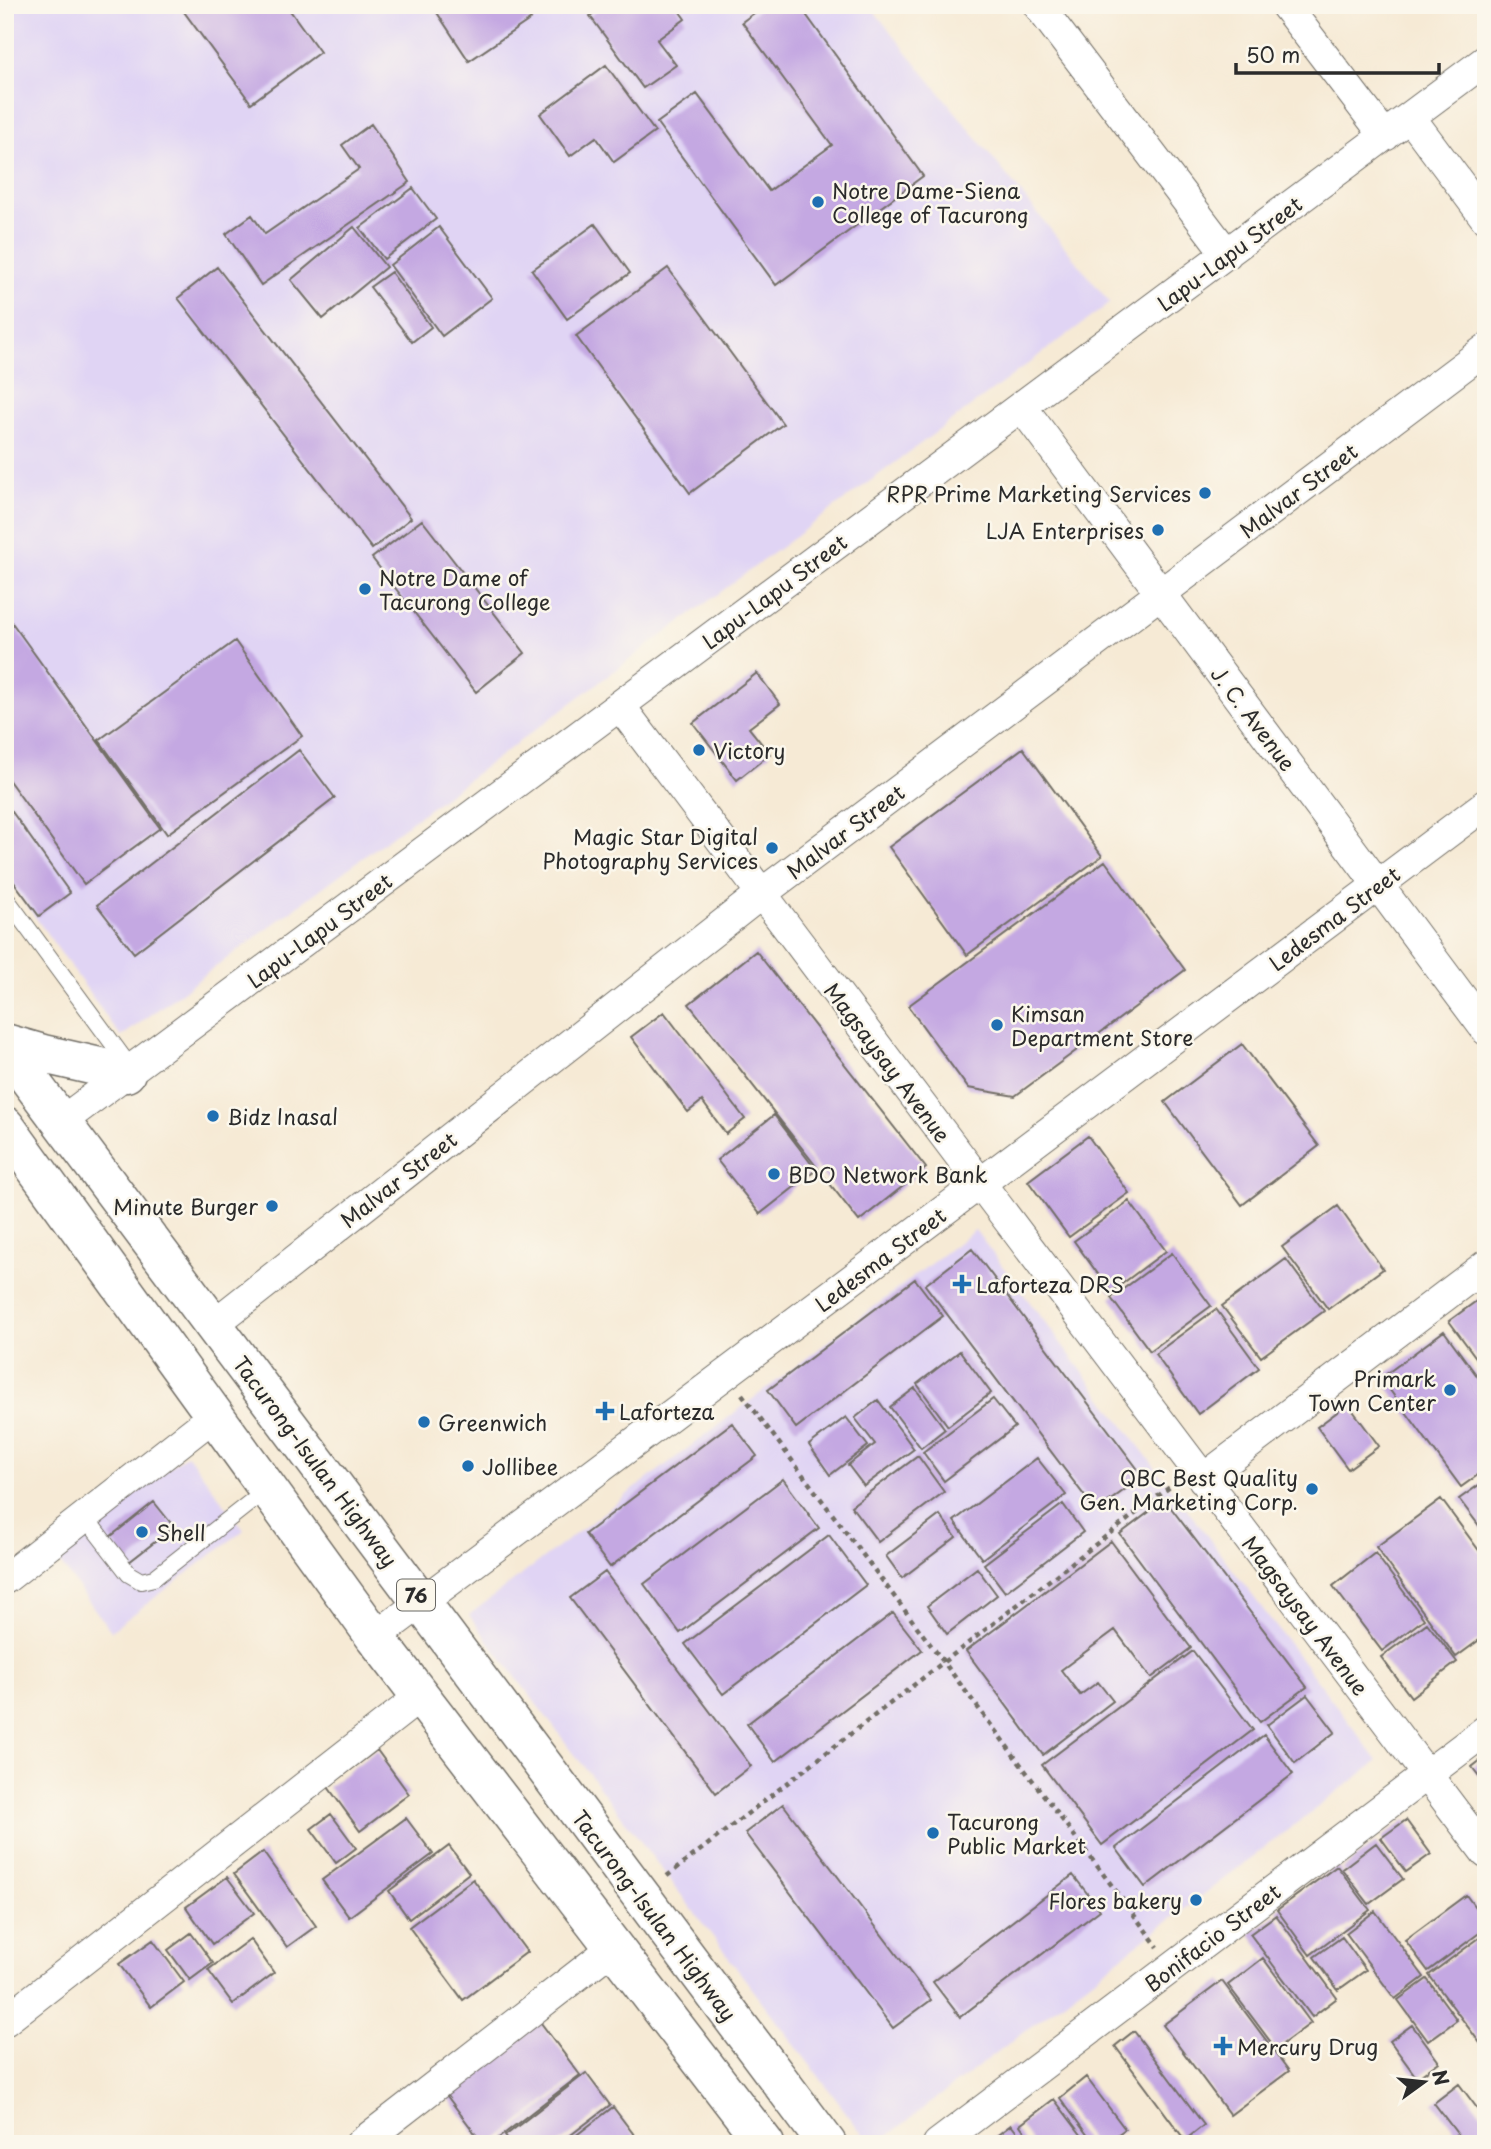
<svg xmlns="http://www.w3.org/2000/svg" width="1491" height="2149" viewBox="0 0 1491 2149" font-family="'Playpen Sans',sans-serif">
<rect width="100%" height="100%" fill="#fbf7ec"/>
<filter id="ink" filterUnits="userSpaceOnUse"><feTurbulence type="fractalNoise" baseFrequency=".0143" numOctaves="2"/><feDisplacementMap in="SourceGraphic" scale="14" xChannelSelector="R" yChannelSelector="G"/><feConvolveMatrix kernelMatrix="1 2 1 2 8 2 1 2 1" color-interpolation-filters="sRGB"/></filter>
<filter id="wash" filterUnits="userSpaceOnUse"><feTurbulence type="fractalNoise" baseFrequency=".00686" numOctaves="4" result="noise"/><feDisplacementMap in="SourceGraphic" scale="28" xChannelSelector="R" yChannelSelector="G"/><feGaussianBlur stdDeviation="1.57" result="paint"/><feColorMatrix in="noise" values="0 0 0 0 0 0 0 0 0 0 0 0 0 0 0 0 0 1.4 0 .05"/><feComposite in="paint" operator="in"/></filter>
<g filter="url(#wash)">
<rect width="100%" height="100%" fill="#f6ead5"/>
<!-- built -->
<path fill="#e0d4f4" d="M 5,5 L 869,5 L 1110,303 L 121,1037 L 5,875 Z
M 975,1230 L 1378,1761 L 877,2144 L 870,2144 L 469,1615 Z
M 187,1454 L 244,1530 L 111,1631 L 54,1555 Z"/>
<g id="blocks">
<!-- building -->
<path fill="#c4a8e2" d="M 179,5 L 286,5 L 320,52 L 251,103 Z
M 432,5 L 521,5 L 531,19 L 469,61 Z
M 604,5 L 675,5 L 685,19 L 657,40 L 676,65 L 643,88 L 590,16 Z
M 765,5 L 799,5 L 923,176 L 776,285 L 657,123 L 697,94 L 769,191 L 832,145 L 742,22 Z
M 606,65 L 655,132 L 614,162 L 596,137 L 570,156 L 540,114 Z
M 371,124 L 410,182 L 261,285 L 226,234 L 252,215 L 265,234 L 359,169 L 342,145 Z
M 413,188 L 436,219 L 384,259 L 360,228 Z
M 595,224 L 630,273 L 567,319 L 532,270 Z
M 354,227 L 386,267 L 323,319 L 291,280 Z
M 439,227 L 492,298 L 442,336 L 390,265 Z
M 217,267 L 411,518 L 372,549 L 178,298 Z
M 668,268 L 783,424 L 690,493 L 576,336 Z
M 391,272 L 431,327 L 412,342 L 370,287 Z
M 422,520 L 525,653 L 476,692 L 372,558 Z
M 5,613 L 160,828 L 84,884 L 5,775 Z
M 235,641 L 302,736 L 167,834 L 99,740 Z
M 757,673 L 780,704 L 749,728 L 770,754 L 737,780 L 693,723 Z
M 1023,748 L 1102,856 L 967,955 L 889,847 Z
M 299,750 L 335,798 L 134,953 L 97,905 Z
M 5,802 L 70,893 L 39,916 L 5,870 Z
M 1105,861 L 1185,970 L 1015,1096 L 968,1088 L 908,1006 Z
M 756,951 L 926,1168 L 859,1221 L 689,1004 Z
M 664,1012 L 745,1119 L 726,1134 L 702,1101 L 688,1112 L 631,1037 Z
M 1242,1044 L 1319,1146 L 1242,1205 L 1165,1102 Z
M 774,1115 L 816,1170 L 760,1214 L 717,1160 Z
M 1088,1136 L 1129,1193 L 1069,1237 L 1028,1181 Z
M 1129,1201 L 1166,1251 L 1111,1292 L 1074,1241 Z
M 1338,1206 L 1383,1269 L 1328,1309 L 1282,1247 Z
M 972,1249 L 1143,1476 L 1096,1511 L 925,1285 Z
M 1172,1253 L 1211,1306 L 1150,1351 L 1111,1298 Z
M 1286,1259 L 1324,1311 L 1261,1357 L 1222,1306 Z
M 915,1279 L 943,1316 L 796,1428 L 768,1390 Z
M 1486,1294 L 1486,1364 L 1483,1367 L 1449,1321 Z
M 1216,1309 L 1259,1368 L 1198,1414 L 1155,1354 Z
M 1444,1331 L 1486,1388 L 1486,1469 L 1461,1487 L 1381,1378 Z
M 960,1351 L 991,1393 L 948,1426 L 917,1384 Z
M 915,1388 L 945,1429 L 921,1448 L 890,1407 Z
M 993,1399 L 1015,1427 L 944,1481 L 923,1452 Z
M 878,1400 L 914,1449 L 864,1486 L 848,1465 L 875,1444 L 855,1418 Z
M 1348,1404 L 1379,1446 L 1348,1469 L 1317,1427 Z
M 846,1417 L 868,1446 L 830,1475 L 809,1445 Z
M 732,1423 L 757,1456 L 610,1567 L 585,1534 Z
M 918,1456 L 944,1492 L 878,1542 L 851,1506 Z
M 1037,1458 L 1066,1495 L 982,1559 L 954,1521 Z
M 783,1479 L 819,1528 L 680,1633 L 644,1584 Z
M 1486,1480 L 1486,1535 L 1459,1499 Z
M 1441,1499 L 1486,1560 L 1486,1635 L 1456,1657 L 1376,1547 Z
M 1165,1500 L 1307,1687 L 1260,1722 L 1120,1534 Z
M 154,1502 L 174,1527 L 129,1562 L 110,1537 Z
M 1063,1504 L 1083,1532 L 1005,1592 L 984,1564 Z
M 940,1515 L 956,1537 L 902,1578 L 886,1556 Z
M 829,1535 L 866,1585 L 723,1694 L 685,1644 Z
M 1111,1541 L 1191,1648 L 1151,1678 L 1115,1630 L 1061,1670 L 1080,1695 L 1098,1682 L 1113,1701 L 1043,1755 L 966,1651 Z
M 1375,1553 L 1424,1619 L 1382,1651 L 1333,1586 Z
M 977,1568 L 997,1595 L 947,1634 L 927,1606 Z
M 605,1572 L 751,1766 L 716,1793 L 570,1598 Z
M 893,1613 L 922,1650 L 775,1762 L 747,1724 Z
M 1427,1623 L 1457,1662 L 1411,1697 L 1381,1657 Z
M 1193,1651 L 1253,1730 L 1102,1845 L 1042,1765 Z
M 1307,1695 L 1335,1732 L 1295,1763 L 1267,1725 Z
M 1264,1735 L 1293,1774 L 1145,1887 L 1116,1848 Z
M 377,1750 L 409,1794 L 360,1831 L 328,1787 Z
M 1486,1756 L 1486,1785 L 1472,1767 Z
M 783,1804 L 931,2000 L 893,2028 L 745,1833 Z
M 331,1814 L 356,1848 L 336,1863 L 311,1829 Z
M 406,1818 L 433,1854 L 349,1917 L 322,1880 Z
M 1406,1820 L 1431,1854 L 1406,1872 L 1381,1838 Z
M 1376,1843 L 1403,1879 L 1369,1904 L 1342,1869 Z
M 449,1846 L 469,1873 L 409,1919 L 389,1891 Z
M 263,1852 L 316,1926 L 287,1947 L 234,1874 Z
M 1337,1866 L 1370,1910 L 1310,1955 L 1277,1910 Z
M 1073,1875 L 1100,1910 L 960,2017 L 933,1982 Z
M 227,1877 L 254,1913 L 212,1944 L 186,1907 Z
M 473,1879 L 527,1952 L 463,2000 L 409,1927 Z
M 1466,1895 L 1486,1922 L 1486,1928 L 1428,1971 L 1405,1940 Z
M 1375,1911 L 1424,1977 L 1395,1999 L 1346,1933 Z
M 1276,1915 L 1337,1998 L 1312,2017 L 1250,1934 Z
M 191,1933 L 213,1963 L 190,1980 L 168,1950 Z
M 1486,1933 L 1486,2051 L 1429,1975 Z
M 1342,1937 L 1366,1970 L 1338,1990 L 1314,1957 Z
M 250,1939 L 274,1973 L 233,2004 L 208,1970 Z
M 153,1940 L 184,1982 L 151,2007 L 119,1964 Z
M 1263,1958 L 1311,2023 L 1276,2049 L 1228,1985 Z
M 1427,1979 L 1457,2020 L 1428,2041 L 1398,2000 Z
M 1222,1981 L 1289,2071 L 1230,2115 L 1163,2025 Z
M 538,2019 L 580,2075 L 491,2144 L 483,2144 L 444,2092 Z
M 1412,2025 L 1439,2062 L 1417,2078 L 1390,2041 Z
M 1134,2031 L 1204,2125 L 1185,2140 L 1115,2046 Z
M 586,2073 L 610,2105 L 559,2144 L 511,2144 L 505,2136 Z
M 1086,2077 L 1125,2129 L 1105,2144 L 1094,2144 L 1060,2098 Z
M 1459,2084 L 1486,2120 L 1486,2132 L 1470,2144 L 1465,2144 L 1434,2103 Z
M 1054,2099 L 1088,2144 L 1033,2144 L 1020,2125 Z
M 613,2107 L 641,2144 L 565,2144 Z
M 1011,2125 L 1026,2144 L 986,2144 Z"/>
</g>
</g>
<g filter="url(#ink)">
<use href="#blocks" fill-opacity="0" stroke="#726e66" stroke-width="2"/>
<g fill="none" stroke-linecap="round" stroke-linejoin="round">
<defs>
<path id="lane" d="M 5,897 L 130,1067
M 85,1517 L 129,1574 L 141,1581 L 154,1578 L 267,1489"/>
<path id="street" d="M 1038,5 L 1227,254
M 1285,5 L 1385,136
M 1410,117 L 1486,219
M 1022,407 L 1486,1030
M 620,706 L 1486,1853
M 62,1121 L 1486,60
M 214,1324 L 761,894 L 1486,349
M 1203,1479 L 1486,1265
M 5,1579 L 215,1415
M 375,1637 L 1486,804
M 5,2021 L 421,1696
M 360,2144 L 614,1947
M 938,2144 L 1486,1730"/>
<path id="highway" d="M 5,1043 L 43,1054 L 126,1073
M 5,1047 L 827,2144
M 5,1126 L 375,1637 L 765,2144"/>
</defs>
<!-- lane casing -->
<use href="#lane" stroke="#726e66" stroke-width="18"/>
<!-- street casing -->
<use href="#street" stroke="#726e66" stroke-width="32"/>
<!-- highway casing -->
<use href="#highway" stroke="#726e66" stroke-width="41"/>
<!-- path -->
<path stroke="#726e66" stroke-width="4.5" stroke-dasharray="5 5" stroke-linecap="butt" d="M 742,1394 L 1158,1947
M 667,1876 L 1175,1483"/>
<!-- lane -->
<use href="#lane" stroke="#fff" stroke-width="16"/>
<!-- street -->
<use href="#street" stroke="#fff" stroke-width="30"/>
<!-- highway -->
<use href="#highway" stroke="#fff" stroke-width="38"/>
</g>
</g>
<!-- markers -->
<g fill="#1f6fb2" stroke="#fbf7ec" stroke-width="2.5">
<circle cx="818" cy="202" r="7"/>
<circle cx="1205" cy="493" r="7"/>
<circle cx="1158" cy="530" r="7"/>
<circle cx="365" cy="589" r="7"/>
<circle cx="699" cy="750" r="7"/>
<circle cx="772" cy="848" r="7"/>
<circle cx="997" cy="1025" r="7"/>
<circle cx="213" cy="1116" r="7"/>
<circle cx="774" cy="1174" r="7"/>
<circle cx="272" cy="1206" r="7"/>
<path d="M958.5 1273.5h7v7h7v7h-7v7h-7v-7h-7v-7h7z"/>
<circle cx="1450" cy="1390" r="7"/>
<path d="M601.5 1400.5h7v7h7v7h-7v7h-7v-7h-7v-7h7z"/>
<circle cx="424" cy="1422" r="7"/>
<circle cx="468" cy="1466" r="7"/>
<circle cx="1312" cy="1489" r="7"/>
<circle cx="142" cy="1532" r="7"/>
<circle cx="933" cy="1833" r="7"/>
<circle cx="1196" cy="1900" r="7"/>
<path d="M1219.5 2035.5h7v7h7v7h-7v7h-7v-7h-7v-7h7z"/>
</g>
<g text-anchor="middle" dominant-baseline="central" stroke-width="5" stroke-linejoin="round" paint-order="stroke">
<!-- shield labels -->
<rect fill="#fbf7ec" stroke="#696865" stroke-width="2" x="397" y="1579.5" width="38" height="31" rx="5"/>
<g font-size="19" font-weight="bold" fill="#2b2b2b">
<text x="416" y="1595">76</text>
</g>
<!-- poi labels -->
<g font-size="21" fill="#2b2b2b" stroke="#fbf7ec" text-anchor="start">
<text x="832" y="190">Notre Dame-Siena<tspan x="832" dy="24">College of Tacurong</tspan></text>
<text x="1191" y="493" text-anchor="end">RPR Prime Marketing Services</text>
<text x="1144" y="530" text-anchor="end">LJA Enterprises</text>
<text x="379" y="577">Notre Dame of<tspan x="379" dy="24">Tacurong College</tspan></text>
<text x="713" y="750">Victory</text>
<text x="758" y="836" text-anchor="end">Magic Star Digital<tspan x="758" dy="24">Photography Services</tspan></text>
<text x="1011" y="1013">Kimsan<tspan x="1011" dy="24">Department Store</tspan></text>
<text x="227" y="1116">Bidz Inasal</text>
<text x="788" y="1174">BDO Network Bank</text>
<text x="258" y="1206" text-anchor="end">Minute Burger</text>
<text x="976" y="1284">Laforteza DRS</text>
<text x="1436" y="1378" text-anchor="end">Primark<tspan x="1436" dy="24">Town Center</tspan></text>
<text x="619" y="1411">Laforteza</text>
<text x="438" y="1422">Greenwich</text>
<text x="482" y="1466">Jollibee</text>
<text x="1298" y="1477" text-anchor="end">QBC Best Quality<tspan x="1298" dy="24">Gen. Marketing Corp.</tspan></text>
<text x="156" y="1532">Shell</text>
<text x="947" y="1821">Tacurong<tspan x="947" dy="24">Public Market</tspan></text>
<text x="1182" y="1900" text-anchor="end">Flores bakery</text>
<text x="1237" y="2046">Mercury Drug</text>
</g>
<!-- street labels -->
<g font-size="21" fill="#2b2b2b" stroke="#fbf7ec">
<text transform="translate(1229 253) rotate(-37)">Lapu-Lapu Street</text>
<text transform="translate(1298 490) rotate(-37)">Malvar Street</text>
<text transform="translate(774 591) rotate(-37)">Lapu-Lapu Street</text>
<text transform="translate(1254 718) rotate(53)">J. C. Avenue</text>
<text transform="translate(845 831) rotate(-37)">Malvar Street</text>
<text transform="translate(1334 918) rotate(-37)">Ledesma Street</text>
<text transform="translate(319 930) rotate(-37)">Lapu-Lapu Street</text>
<text transform="translate(888 1062) rotate(53)">Magsaysay Avenue</text>
<text transform="translate(398 1179) rotate(-38)">Malvar Street</text>
<text transform="translate(880 1259) rotate(-37)">Ledesma Street</text>
<text transform="translate(316 1461) rotate(53)">Tacurong-Isulan Highway</text>
<text transform="translate(1306 1615) rotate(53)">Magsaysay Avenue</text>
<text transform="translate(655 1915) rotate(53)">Tacurong-Isulan Highway</text>
<text transform="translate(1212 1937) rotate(-37)">Bonifacio Street</text>
</g>
</g>
<!-- margin -->
<rect width="1491" height="2149" fill="none" stroke="#fbf7ec" stroke-width="28"/>
<!-- north arrow -->
<g transform="translate(1424 2082) rotate(75)" stroke="#fbf7ec" stroke-width="5" paint-order="stroke">
<path d="M0-5L12 26L0 18L-12 26Z" fill="#2b2b2b"/>
<text y="-10" font-size="19" font-weight="bold" text-anchor="middle" fill="#2b2b2b">N</text>
</g>
<!-- scale -->
<path d="M1236 63v10h203v-10" fill="none" stroke="#2b2b2b" stroke-width="3.5"/>
<text x="1246" y="63" font-size="21" fill="#2b2b2b" stroke="#fbf7ec" stroke-width="5" paint-order="stroke">50 m</text>
</svg>
